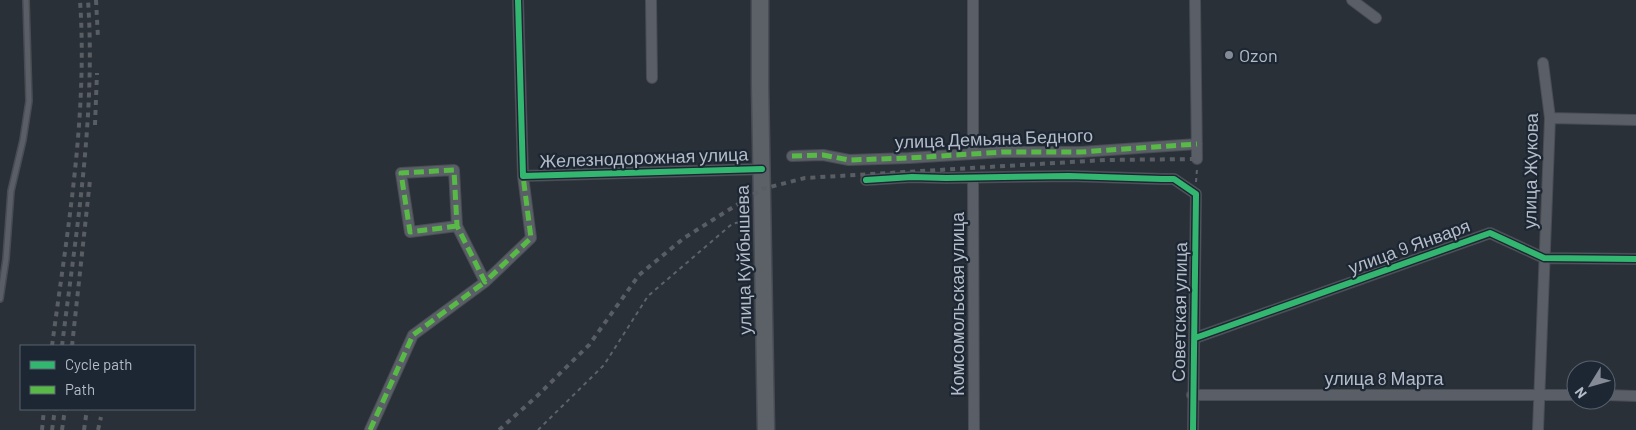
<svg xmlns="http://www.w3.org/2000/svg" width="1636" height="430" viewBox="0 0 1636 430" font-family="Barlow,sans-serif">
<rect width="100%" height="100%" fill="#2a3038"/>
<g fill="none" stroke-linecap="round" stroke-linejoin="round">
<defs>
<path id="lane" d="M 0,299 L 6,259 L 11,191 L 23,140 L 29,101 L 26,0"/>
<path id="street" d="M 518,0 L 523,176 L 762,169
M 651,0 L 652,78
M 1195,0 L 1197,159
M 1352,0 L 1376,18
M 1550,118 L 1636,120
M 973,154 L 973,0
M 792,156 L 823,155 L 849,160 L 909,158 L 1003,152 L 1081,152 L 1197,144
M 973,178 L 974,430
M 866,180 L 912,177 L 946,178 L 1069,176 L 1162,179 L 1174,179 L 1196,194 L 1193,430
M 457,226 L 410,232 L 401,173 L 454,170 L 457,226 L 485,282 L 531,238 L 523,176
M 1195,338 L 1490,233 L 1544,258 L 1636,259
M 1192,395 L 1576,395
M 1606,395 L 1636,396
M 370,430 L 413,335 L 485,282
M 1538,430 L 1550,118 L 1543,63"/>
<path id="primary" d="M 760,0 L 760,85 L 766,430"/>
</defs>
<!-- lane casing -->
<use href="#lane" stroke="#484c53" stroke-width="8"/>
<!-- street casing -->
<use href="#street" stroke="#484c53" stroke-width="12"/>
<!-- primary casing -->
<use href="#primary" stroke="#484c55" stroke-width="19"/>
<!-- path -->
<path stroke="#5d636a" stroke-width="2" stroke-dasharray="4 4" stroke-linecap="butt" d="M 1196,182 L 1197,169
M 538,430 L 604,365 L 648,296 L 732,224 L 747,220"/>
<!-- lane -->
<use href="#lane" stroke="#5a5e66" stroke-width="5"/>
<!-- street -->
<use href="#street" stroke="#5a5e66" stroke-width="10"/>
<!-- primary -->
<use href="#primary" stroke="#5c6168" stroke-width="16"/>
<!-- rail -->
<path stroke="#595d64" stroke-width="4" stroke-dasharray="5 5" stroke-linecap="butt" d="M 96,0 L 98,38
M 95,125 L 97,73
M 52,346 C 67,232 88,116 80,0
M 62,346 C 76,231 96,116 88,0
M 72,346 L 90,180
M 42,430 L 44,409
M 52,430 L 55,409
M 62,430 L 65,409
M 84,430 L 87,409
M 98,430 L 101,417
M 499,430 L 536,397 L 589,345 L 639,275 L 684,238 L 762,189 L 805,178 L 1105,160 L 1197,159"/>
<!-- quiet -->
<path stroke="#58b947" stroke-width="5" stroke-dasharray="10 5" stroke-linecap="butt" d="M 792,156 L 823,155 L 849,160 L 909,158 L 1003,152 L 1081,152 L 1197,144
M 457,226 L 410,232 L 401,173 L 454,170 L 457,226 L 485,282 L 531,238 L 523,176
M 370,430 L 413,335 L 485,282"/>
<defs>
<path id="cycleway" d="M 518,0 L 523,176 L 762,169
M 866,180 L 912,177 L 946,178 L 1069,176 L 1162,179 L 1174,179 L 1196,194 L 1193,430
M 1195,338 L 1490,233 L 1544,258 L 1636,259"/>
</defs>
<!-- cycleway casing -->
<use href="#cycleway" stroke="#1d2633" stroke-width="9"/>
<!-- cycleway -->
<use href="#cycleway" stroke="#33b770" stroke-width="6"/>
</g>
<!-- markers -->
<circle fill="#848b96" stroke="#1d2633" stroke-width="2" cx="1229" cy="55" r="5"/>
<g text-anchor="middle" dominant-baseline="central" stroke-width="4.5" stroke-linejoin="round" paint-order="stroke">
<!-- poi labels -->
<g font-size="18" fill="#b4bcc9" stroke="#1d2633" text-anchor="start">
<text x="1239" y="55">Ozon</text>
</g>
<!-- street labels -->
<g font-size="18" fill="#b4bcc9" stroke="#1d2633">
<text transform="translate(994 138) rotate(-2)">улица Демьяна Бедного</text>
<text transform="translate(644 157) rotate(-2)">Железнодорожная улица</text>
<text transform="translate(1530 171) rotate(-89)">улица Жукова</text>
<text transform="translate(1409 246) rotate(-20)">улица 9 Января</text>
<text transform="translate(743 260) rotate(-91)">улица Куйбышева</text>
<text transform="translate(957 304) rotate(-90)">Комсомольская улица</text>
<text transform="translate(1179 312) rotate(-89)">Советская улица</text>
<text x="1384" y="378">улица 8 Марта</text>
</g>
</g>
<!-- legend -->
<rect x="20" y="345" width="175" height="65" fill="#1d2633" stroke="#59626f"/>
<rect x="30" y="361" width="25" height="8" fill="#33b770" stroke="#59626f"/>
<text x="65" y="370" font-size="15" fill="#b4bcc9">Cycle path</text>
<rect x="30" y="386" width="25" height="8" fill="#58b947" stroke="#59626f"/>
<text x="65" y="395" font-size="15" fill="#b4bcc9">Path</text>
<!-- north arrow -->
<g transform="translate(1591 385) rotate(233)"><circle r="24" fill="#1d2633" stroke="#59626f"/>
<path d="M0-4L9 19L0 12L-9 19Z" fill="#848b96"/>
<text y="-8" font-size="14" font-weight="bold" text-anchor="middle" fill="#b4bcc9">N</text>
</g>
</svg>
